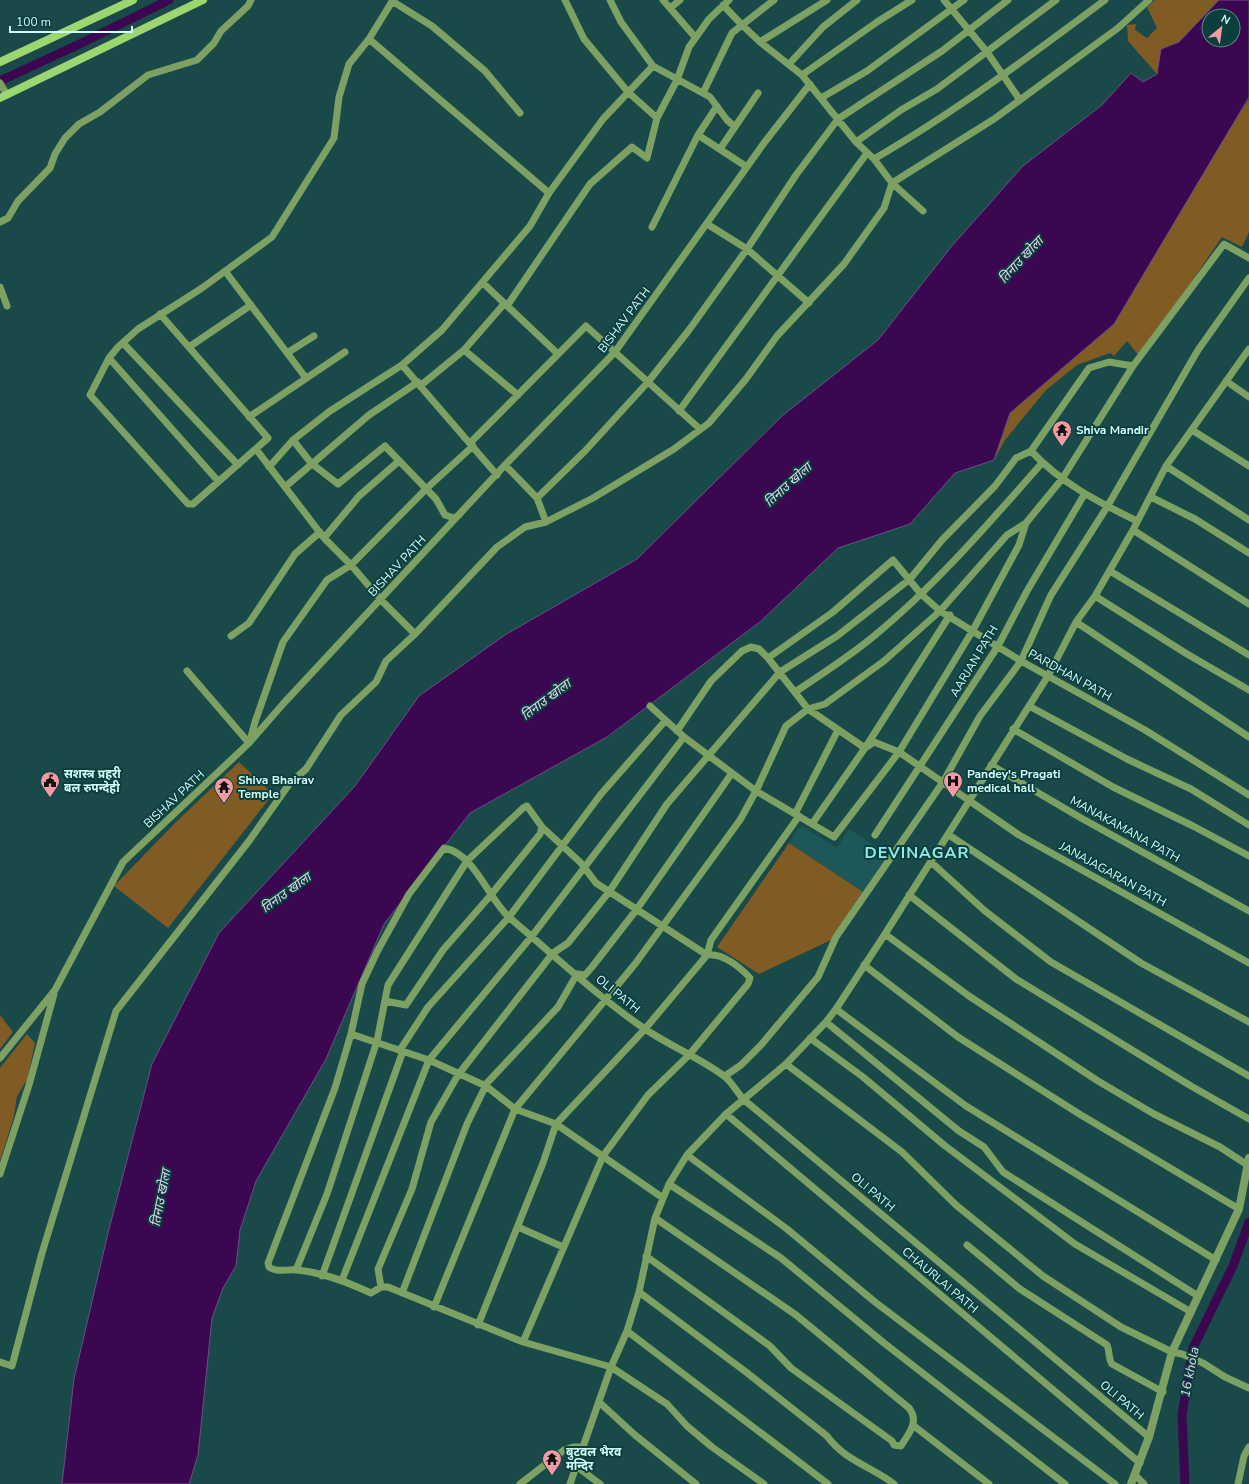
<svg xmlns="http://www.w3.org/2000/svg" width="1249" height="1484" viewBox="0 0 1249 1484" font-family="'Nunito Sans','Noto Sans Devanagari',sans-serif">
<rect width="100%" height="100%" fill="#194a49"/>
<!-- built -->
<path fill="#1e5757" d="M 804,827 L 837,848 L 849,829 L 889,855 L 864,893 L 789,843 L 798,829 Z"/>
<!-- green -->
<path fill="#805b24" d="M 1155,0 L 1219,0 L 1178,43 L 1161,49 L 1157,74 L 1128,41 L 1127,25 L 1136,24 L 1135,30 L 1147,38 L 1157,28 L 1147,7 Z
M 1249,99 L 1249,232 L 1242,247 L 1222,237 L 1173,309 L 1139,356 L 1127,341 L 1114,356 L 1110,353 L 1077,365 L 1046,390 L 1005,440 L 994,460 L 1010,413 L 1114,324 L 1220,144 Z
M 239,762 L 273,794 L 168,928 L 114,886 L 175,823 Z
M 789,843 L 863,892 L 831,940 L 759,974 L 717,947 Z
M 0,1015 L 13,1032 L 0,1049 Z
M 27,1034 L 35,1043 L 27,1080 L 17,1096 L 14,1116 L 0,1161 L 0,1068 Z"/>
<!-- water -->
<path fill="#3b0750" stroke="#685083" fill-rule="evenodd" d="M 1219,0 L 1249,0 L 1249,97 L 1114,324 L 1010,413 L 994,460 L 955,473 L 910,524 L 838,548 L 761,621 L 607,737 L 470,813 L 384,924 L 326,1059 L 256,1181 L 240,1230 L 236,1266 L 223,1288 L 212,1318 L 198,1455 L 189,1484 L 62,1484 L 74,1379 L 108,1233 L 152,1064 L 219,933 L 355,786 L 419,696 L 505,635 L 637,559 L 782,416 L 878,340 L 951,247 L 1023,166 L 1102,105 L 1131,73 L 1143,82 L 1157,74 L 1161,49 L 1179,42 ZM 1209,16 L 1233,16 L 1233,40 L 1209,40 Z"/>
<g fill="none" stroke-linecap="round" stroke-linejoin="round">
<!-- canal -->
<path stroke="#3b0750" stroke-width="9" d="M 0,81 L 84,42 L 169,0
M 1185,1484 L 1182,1415 L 1193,1348 L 1233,1266 L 1249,1222"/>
<!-- minor -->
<path stroke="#7ca163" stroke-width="7" d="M 393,0 L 369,39 L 549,193
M 565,0 L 584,39 L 628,92 L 657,118
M 610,0 L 621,22 L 653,66 L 710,97 L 727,120 L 735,127
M 663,0 L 695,37
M 774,0 L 742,25 L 760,42 L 802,75 L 856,142 L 874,159 L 892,183 L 923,211
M 944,0 L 987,52 L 1020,100
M 392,1 L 432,26 L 485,71 L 520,113
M 670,8 L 680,0
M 760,42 L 827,0
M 790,63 L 823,27 L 857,0
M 802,75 L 877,22 L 912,0
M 0,83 L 7,95
M 703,93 L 732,33 L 742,25 L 723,5
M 821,98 L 867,71 L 964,0
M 717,106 L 698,135 L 747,167
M 856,142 L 901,110 L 937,89 L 1056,0
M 720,149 L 758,93
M 874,159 C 955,112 1030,56 1105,0
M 0,222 L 8,218 L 18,201 L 50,168 L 55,154 L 65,138 L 79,124 L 100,112 L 148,75 L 197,60 L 214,43 L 221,31 L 248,6 L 251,0
M 707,224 L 747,249 L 809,303
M 652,227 L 698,135
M 225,271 L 306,378
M 483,283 L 558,354
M 0,287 L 7,306
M 507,306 L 590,184 L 632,147 L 647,158 L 657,118 L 677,80 L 689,47 L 709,19 L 729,0
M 160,314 L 268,438 L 193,504 L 188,504 L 90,395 L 109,358 L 118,347 L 138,329 L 202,288 L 272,237 L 334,138 L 339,97 L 349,64 L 369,39
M 123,343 L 238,465
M 189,347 L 251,305
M 464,350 L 518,395
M 287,353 L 314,336
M 109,358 L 218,481
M 402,365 L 497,475
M 1226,381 L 1249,397
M 420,386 L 464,350 L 504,304
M 679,411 L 867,153
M 249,417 L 345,352
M 1192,430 L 1249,466
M 293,440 L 311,463 L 338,484 L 385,446 L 436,499 L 445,515 L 454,518 L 459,515
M 470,443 L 586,326 L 700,429
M 256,449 L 324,538 L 351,565 L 381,600 L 415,634
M 1031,451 C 1061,483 1098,502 1137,521
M 505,465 L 537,498 L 546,522
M 1166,466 L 1249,520
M 269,467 L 293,440 L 330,411 L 402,365 L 442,330 L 530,226 L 549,193 L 603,119 L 653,66
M 285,487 L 369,415 L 418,382
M 1151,497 L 1195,519 L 1249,553
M 537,498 L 585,451 L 648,382 L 689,330 L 747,249 L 796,175 L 838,119 L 942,51 L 1008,0
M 1133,530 L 1249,604
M 324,538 L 359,496 L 399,461
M 1110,571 L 1249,655
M 1095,596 L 1187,654 L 1249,690
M 1076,622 L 1249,737
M 231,636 L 249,623 L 295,554 L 320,532
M 768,658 L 833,612 L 893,560 L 921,594 L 940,611 L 1021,661 L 1145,730 L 1249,795
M 187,671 L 249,743
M 795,692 C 822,674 850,656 874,636 C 936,585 989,523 1042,463
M 650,706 L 684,737 L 756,791 L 834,837 L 899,752 L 973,630 L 1019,545 L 1026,523 L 1062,479 L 1133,366 L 1224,244 L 1249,258
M 1029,706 L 1127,759 L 1191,789 L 1249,825
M 1013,729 L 1113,787 L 1193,826 L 1249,856
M 677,731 L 711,681 L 742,651 L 751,647 L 759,649 L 768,658 L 808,709 L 865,748 L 874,742 L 899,752 L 1019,835 L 1249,963
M 250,741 L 255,722 L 283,642 L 327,580 L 351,565 L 426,489 L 473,446
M 991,765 L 1081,818 L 1249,911
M 795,814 L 838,730
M 812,824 L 865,748 L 950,615
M 875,835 L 998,646 L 1027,591 L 1084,495
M 949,835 L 1141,963 L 1249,1022
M 931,862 L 985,911 L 1051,962 L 1249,1076
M 909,895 L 1016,979 L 1191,1086 L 1249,1119
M 885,934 L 969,996 L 1098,1081 L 1154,1114 L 1220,1147 L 1249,1166
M 864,965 L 958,1037 L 1081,1115 L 1239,1209
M 577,974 L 585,975 L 592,967 L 637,909 L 732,773
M 385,1001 L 406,1005 L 443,950 L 490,896 L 540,834 L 542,827
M 836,1009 L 966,1106 L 1216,1260
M 826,1022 L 959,1131 L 984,1147 L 1003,1172 L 1198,1296
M 351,1034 L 429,1060 L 486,1086 L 515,1109 L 556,1124 L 663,1198
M 810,1038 L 863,1077 L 944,1145 L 1075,1244 L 1191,1312
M 400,1050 L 428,1007 L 509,917 L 601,794 L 665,721
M 0,1058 L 55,990 L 123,862 L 249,743 L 283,704 L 505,465 L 615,352 L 764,143 L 810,84
M 786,1064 L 902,1152 L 956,1205 L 1043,1276 L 1121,1327 L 1172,1352 L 1182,1354 L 1203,1363 L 1225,1377 L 1249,1388
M 725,1076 L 741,1065 L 761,1045 L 818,977 L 836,937 L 943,782 L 980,716 L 1021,661 L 1051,595 L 1107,507 L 1198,350 L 1249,278
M 726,1114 L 1140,1463
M 687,1155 L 787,1229 L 875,1302 L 1115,1484
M 0,1174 L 29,1085 L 54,994
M 669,1184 L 781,1258 L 884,1343 L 1065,1484
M 518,1227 L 563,1247
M 967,1245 L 1020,1289 L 1107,1345 C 1110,1352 1108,1358 1112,1364 L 1163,1392
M 646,1256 L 770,1346 L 791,1368 L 892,1441 L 894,1445 L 901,1446 C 908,1434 920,1422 909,1408 L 796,1315 L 655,1218
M 296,1270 L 327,1194 L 377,1041 L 388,985 L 467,861 L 523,808 L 527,806 L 542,827 L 581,863 L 596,883 L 707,955 C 723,953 740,967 750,978 L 748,984 L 689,1055 L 648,1095 L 603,1156 L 523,1342
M 322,1276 L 403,1051
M 342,1280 L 429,1060 L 532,936 L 684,737
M 381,1287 L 378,1269 L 412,1189 L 431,1122 L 458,1075 L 553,953 L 568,943 L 609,892 L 667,804 L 780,672 L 837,636 L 910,579 L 942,540 L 995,486 L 1016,458 L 1031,451 L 1089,368 L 1109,362 L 1133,366
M 639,1292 L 746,1372 L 827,1436 C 844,1460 872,1467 894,1484
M 402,1293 L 467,1124 L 487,1083 L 558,1007 L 577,974
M 434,1307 L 515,1109 L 635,964 L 740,820 L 756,791 L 786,726 L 808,709 L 825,704 L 884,661 L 940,611 L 1007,535 L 1026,523
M 478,1325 L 543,1163 L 556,1124 L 645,1029 L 707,955 L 711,940 L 799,816
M 627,1331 L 828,1484
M 0,1362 L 12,1366 L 42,1253 L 116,1011 L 249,841 L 290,783 L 306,769 L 341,715 L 376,682 L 386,661 L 415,634 L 497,547 L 525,527 L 546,522 L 593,498 L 674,449 L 709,423 L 746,379 L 777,336 L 844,264 L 884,208 L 892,183 L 994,119 L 1118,28 L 1149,0
M 599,1402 L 635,1435 L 696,1484
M 914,1426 L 989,1484
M 576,1466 L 600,1484
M 1135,1475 L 1144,1484
M 520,1484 L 564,1450 L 573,1447 L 583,1447
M 570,1484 L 611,1367 L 627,1331 L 639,1292 L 655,1218 L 669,1184 L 687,1155 L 726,1114 L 786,1064 L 826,1022 L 836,1009 L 885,934 L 1048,676 L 1076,622 L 1095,596 L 1133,530 L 1166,466 L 1249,349
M 764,1484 L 712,1447 L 687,1426 L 667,1404 L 611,1367 L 523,1342 L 388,1287 L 381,1287 L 371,1293 C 347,1282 322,1272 296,1270 C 286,1269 277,1273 269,1267 L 268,1263 L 335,1088 L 351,1034 L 362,984 L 378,950 L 409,894 L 444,848 C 476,854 488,900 511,919 C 555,956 598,997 645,1029 C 670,1046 700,1058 724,1076 C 731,1081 737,1092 743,1099 L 1149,1437
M 1238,1484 L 1244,1456 L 1249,1447"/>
<!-- tertiary -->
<path stroke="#7ca163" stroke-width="8" d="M 1131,1484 L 1149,1437 L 1172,1352 L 1239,1209 L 1249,1158"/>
<!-- secondary -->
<path stroke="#9bd671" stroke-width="8" d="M 0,62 L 133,0
M 0,98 L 203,0"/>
</g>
<!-- icons -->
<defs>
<symbol id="temple-pin" viewBox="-11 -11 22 30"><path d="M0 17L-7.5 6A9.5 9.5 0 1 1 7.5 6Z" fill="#f49aa3" stroke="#0b3f3e"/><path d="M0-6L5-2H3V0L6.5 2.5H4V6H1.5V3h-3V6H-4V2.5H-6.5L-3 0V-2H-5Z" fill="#111"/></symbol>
<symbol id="civic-pin" viewBox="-11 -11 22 30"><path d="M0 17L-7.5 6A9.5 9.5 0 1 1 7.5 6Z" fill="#f49aa3" stroke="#0b3f3e"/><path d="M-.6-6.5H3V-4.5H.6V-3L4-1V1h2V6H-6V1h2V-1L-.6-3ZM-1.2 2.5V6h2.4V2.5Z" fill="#111"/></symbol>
<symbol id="hospital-pin" viewBox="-11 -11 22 30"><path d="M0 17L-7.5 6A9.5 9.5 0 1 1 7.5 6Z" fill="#f49aa3" stroke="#0b3f3e"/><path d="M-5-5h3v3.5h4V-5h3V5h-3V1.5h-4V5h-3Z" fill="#111"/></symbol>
</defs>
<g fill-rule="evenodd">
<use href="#temple-pin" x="1051" y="419" width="22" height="30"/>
<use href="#civic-pin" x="39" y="770" width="22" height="30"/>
<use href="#hospital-pin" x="942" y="770" width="22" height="30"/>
<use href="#temple-pin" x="213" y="776" width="22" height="30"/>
<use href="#temple-pin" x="541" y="1448" width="22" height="30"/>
</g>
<g text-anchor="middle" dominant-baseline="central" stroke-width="4" stroke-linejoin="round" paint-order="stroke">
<!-- street labels -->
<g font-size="12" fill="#d2fcfa" stroke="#0b3f3e">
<text transform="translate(624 320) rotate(-53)">BISHAV PATH</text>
<text transform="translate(397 566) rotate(-47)">BISHAV PATH</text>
<text transform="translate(974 661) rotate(-59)">AARJAN PATH</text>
<text transform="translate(1070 675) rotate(29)">PARDHAN PATH</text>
<text transform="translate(174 799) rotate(-43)">BISHAV PATH</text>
<text transform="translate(1125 829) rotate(29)">MANAKAMANA PATH</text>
<text transform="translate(1113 874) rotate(29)">JANAJAGARAN PATH</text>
<text transform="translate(618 994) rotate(39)">OLI PATH</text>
<text transform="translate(873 1192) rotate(40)">OLI PATH</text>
<text transform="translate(940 1280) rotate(40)">CHAURLAI PATH</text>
<text transform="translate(1122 1400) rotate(40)">OLI PATH</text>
</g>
<!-- poi labels -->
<g font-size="12" font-weight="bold" fill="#d2fcfa" stroke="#0b3f3e" text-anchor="start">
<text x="1076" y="430">Shiva Mandir</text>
<text x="64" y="774">सशस्त्र प्रहरी<tspan x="64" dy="14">बल रुपन्देही</tspan></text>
<text x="967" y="774">Pandey's Pragati<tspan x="967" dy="14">medical hall</tspan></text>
<text x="238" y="780">Shiva Bhairav<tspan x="238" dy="14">Temple</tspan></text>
<text x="566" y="1452">बुटवल भैरव<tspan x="566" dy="14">मन्दिर</tspan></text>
</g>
<!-- water labels -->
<g font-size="13" font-style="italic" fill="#e7d7ef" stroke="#0b3f3e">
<text transform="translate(1021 260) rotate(-47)">तिनाउ खोला</text>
<text transform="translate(788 485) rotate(-42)">तिनाउ खोला</text>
<text transform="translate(546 700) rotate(-37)">तिनाउ खोला</text>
<text transform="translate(286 893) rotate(-36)">तिनाउ खोला</text>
<text transform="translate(161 1198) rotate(-79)">तिनाउ खोला</text>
<text transform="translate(1190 1372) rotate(-79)">16 khola</text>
</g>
<!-- district labels -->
<g font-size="16" font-weight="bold" letter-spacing="1" fill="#91ebe8" stroke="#0b3f3e">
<text x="917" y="853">DEVINAGAR</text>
</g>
</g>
<!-- north arrow -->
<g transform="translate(1221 28) rotate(29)"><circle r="19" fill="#0b3f3e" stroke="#5b8b89"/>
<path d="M0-3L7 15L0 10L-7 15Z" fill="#f49aa3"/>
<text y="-6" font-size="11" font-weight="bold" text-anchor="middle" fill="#d2fcfa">N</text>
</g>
<!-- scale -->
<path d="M10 26v6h122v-6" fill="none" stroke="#d2fcfa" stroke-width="2"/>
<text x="16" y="26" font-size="12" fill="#d2fcfa" stroke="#0b3f3e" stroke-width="3" paint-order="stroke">100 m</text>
</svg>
